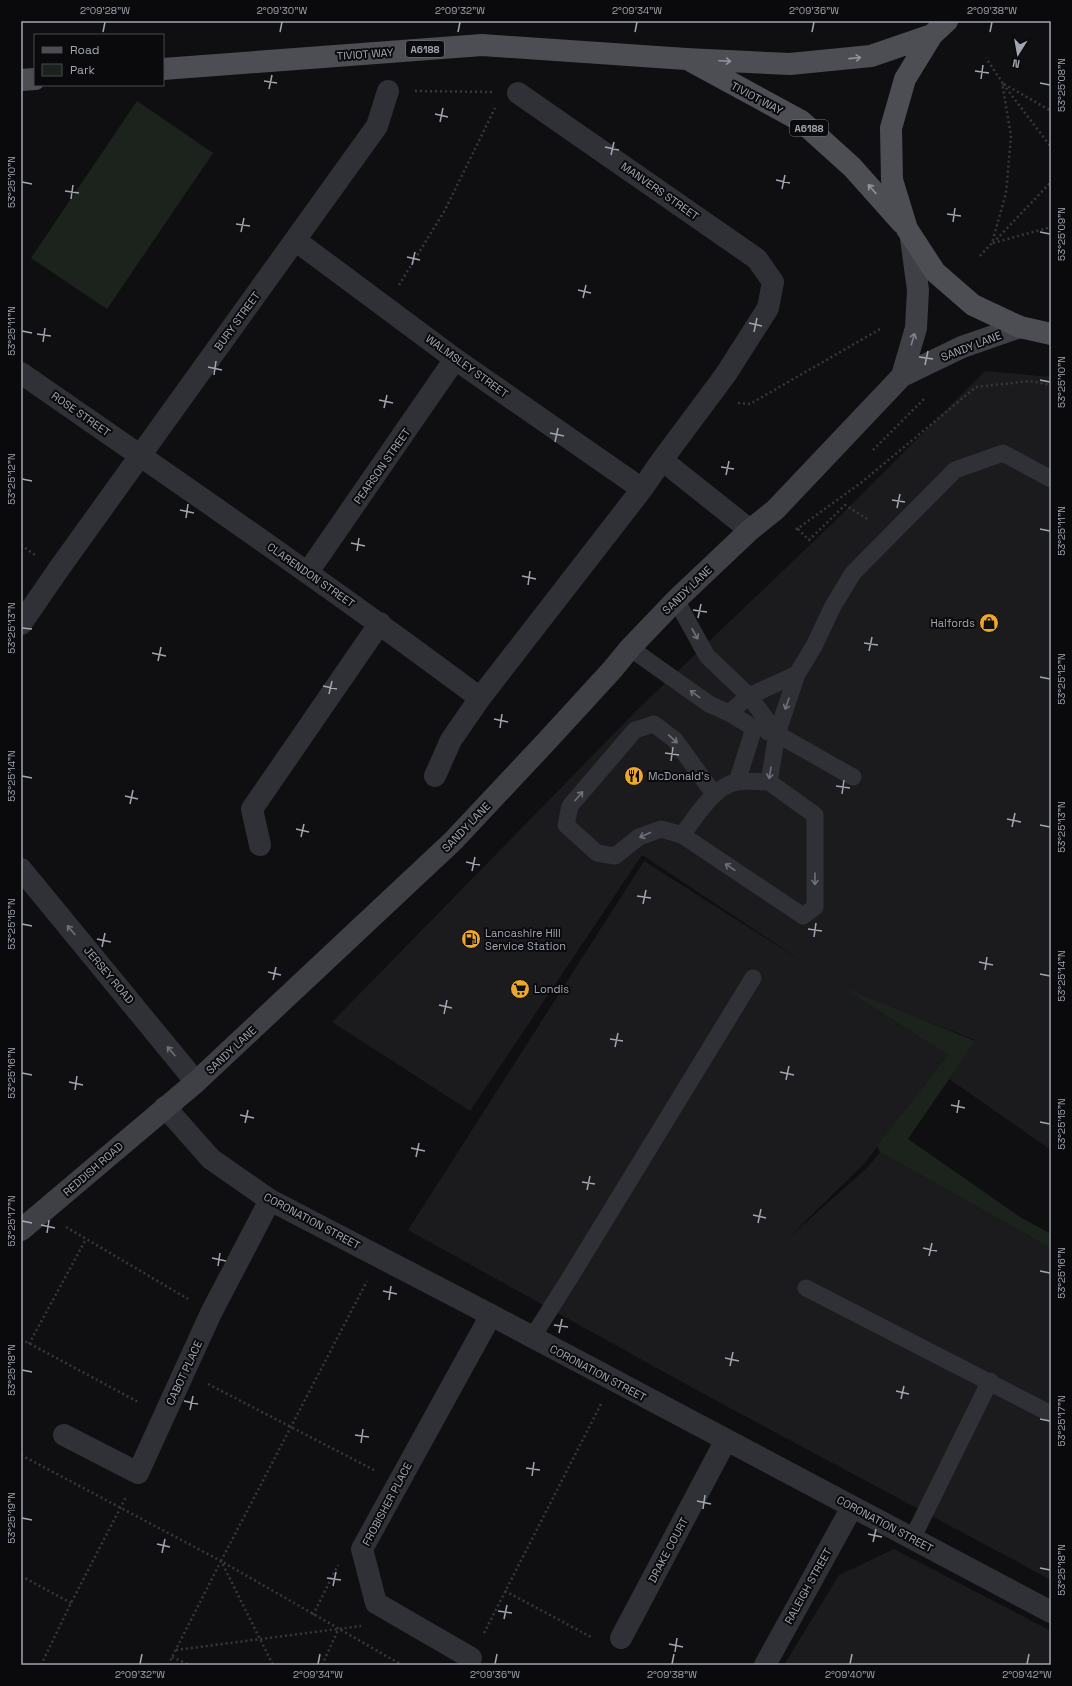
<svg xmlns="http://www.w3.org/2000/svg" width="1072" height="1686" viewBox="0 0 1072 1686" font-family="'Space Grotesk',sans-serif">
<rect width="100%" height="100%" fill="#0f0f11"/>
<!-- built -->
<path fill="#1b1b1e" d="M 985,371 L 1051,377 L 1051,1150 L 949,1079 L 975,1040 L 847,990 L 948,1055 L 864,1164 L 787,1239 L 867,1168 L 880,1152 L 1051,1248 L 1051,1580 L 700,1392 L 408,1230 L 644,861 L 803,962 L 642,855 L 470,1111 L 332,1022 L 637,710 L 835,521 Z
M 894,1549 L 1051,1631 L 1051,1665 L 784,1665 L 839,1575 Z"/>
<!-- green -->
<path fill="#1c231d" d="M 137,101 L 213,153 L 107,309 L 31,258 Z
M 842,987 L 975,1041 L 908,1139 L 1020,1217 L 1051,1234 L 1051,1248 L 880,1152 L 877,1146 L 948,1055 Z"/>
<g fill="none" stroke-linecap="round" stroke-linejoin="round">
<!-- path -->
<path stroke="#37383c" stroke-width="2.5" stroke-dasharray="2 3" stroke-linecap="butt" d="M 1003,84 L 1051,147
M 1004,84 L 1051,111
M 415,91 L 492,92
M 993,243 L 1051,182
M 993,243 L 1051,227
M 980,256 L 992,243 L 1006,193 L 1011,136 L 1002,82 L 986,58
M 399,285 L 445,210 L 495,108
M 738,403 L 750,404 L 880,329
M 873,450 L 926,397
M 796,528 L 797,529 L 862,482 L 976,387 L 1030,381 L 1051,385
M 798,529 L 809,540 L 845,505 L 869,520
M 21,545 L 35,555
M 66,1227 L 188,1299
M 21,1339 L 140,1403
M 29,1344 L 86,1239
M 208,1384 L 374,1470
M 21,1455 L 221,1561 L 273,1665
M 221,1561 L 367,1281
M 21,1576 L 71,1603
M 505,1591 L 593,1638
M 313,1615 L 338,1565
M 484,1633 L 601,1404
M 176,1650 L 361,1626
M 172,1657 L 190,1665
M 41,1665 L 71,1603 L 126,1497
M 168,1665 L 221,1561 L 402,1665
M 322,1665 L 338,1630"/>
<!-- lane -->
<path stroke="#303136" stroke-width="17" d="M 676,600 L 707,656 L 749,696 L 777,734
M 630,648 L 709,704 L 729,713 L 754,728 L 737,782
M 729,713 L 749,696 L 797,674
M 768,732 L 777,734 L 853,777
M 769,782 C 759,782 747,780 737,782 C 715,785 695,818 682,835 L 803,916 L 815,907 L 815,815 L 769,782 L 777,734 L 797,674 L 814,646 L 833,606 L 853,573 L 955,470 L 1003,453 L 1051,479
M 682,835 L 661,829 L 639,837 L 615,856 L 597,853 L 566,825 L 570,806 L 635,730 L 654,724 L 675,740 L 714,794
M 806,1288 L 1051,1414
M 532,1338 L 571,1276 L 753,978
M 912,1539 L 990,1381"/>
<!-- street -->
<path stroke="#303136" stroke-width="22" d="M 295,240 L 455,359 L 642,489
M 21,373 C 175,480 330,586 480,698
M 662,460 L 750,530
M 308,572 L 455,359
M 21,624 L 58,570 L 377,126 L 388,91
M 435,776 L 451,740 L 480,698 L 642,489 L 662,460 L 726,374 L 768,308 L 773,282 L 757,259 L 518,93
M 260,845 L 252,809 L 380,623
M 21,869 L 196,1082
M 165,1107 L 211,1159 L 270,1200 L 491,1315 L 1051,1612
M 64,1435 L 138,1473 L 211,1313 L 270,1200
M 621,1638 L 726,1440
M 471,1658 L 376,1603 L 362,1549 L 491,1315
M 765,1665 L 852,1507"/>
<!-- secondary -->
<path stroke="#3f4045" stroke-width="22" d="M 902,376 L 916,328 L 918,290 L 911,238
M 21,1230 L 196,1082 L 453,841 L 545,743 L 612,670 L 630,648 L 676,600 L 750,530 L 775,510 L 902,376 L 962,347 L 1020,327"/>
<!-- primary -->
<path stroke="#4d4e54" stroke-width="22" d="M 947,21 L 932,35 L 905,79 L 891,128 L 892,180 L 907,229 L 935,272 L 973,305 L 1020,327 L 1051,334
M 691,61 L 801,121 L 852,167 L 902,223
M 163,69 L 482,45 L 686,59 L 790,64 L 871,56 L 932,35
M 21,80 L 35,79"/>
</g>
<!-- one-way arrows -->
<defs><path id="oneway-shaft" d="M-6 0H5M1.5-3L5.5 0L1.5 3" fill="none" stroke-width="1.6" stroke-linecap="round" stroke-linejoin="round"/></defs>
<g stroke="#90949e">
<use href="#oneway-shaft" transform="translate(855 58) rotate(-6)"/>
<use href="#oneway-shaft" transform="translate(725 61) rotate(3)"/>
<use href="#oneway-shaft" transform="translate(872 189) rotate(-131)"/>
</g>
<use stroke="#7f828b" href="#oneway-shaft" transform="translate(913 339) rotate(-74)"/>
<g stroke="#6e717a">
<use href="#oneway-shaft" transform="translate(695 634) rotate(61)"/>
<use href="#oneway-shaft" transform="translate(695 694) rotate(-144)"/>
<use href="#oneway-shaft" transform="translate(787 704) rotate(109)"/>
<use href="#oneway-shaft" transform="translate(673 739) rotate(43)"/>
<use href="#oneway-shaft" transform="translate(770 773) rotate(100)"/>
<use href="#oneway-shaft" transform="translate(579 796) rotate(-49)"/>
<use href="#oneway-shaft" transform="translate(645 835) rotate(156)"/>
<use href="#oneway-shaft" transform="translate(730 867) rotate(-146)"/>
<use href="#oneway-shaft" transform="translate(815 879) rotate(90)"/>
<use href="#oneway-shaft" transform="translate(71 930) rotate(-130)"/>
<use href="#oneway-shaft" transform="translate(171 1051) rotate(-130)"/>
</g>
<!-- ticks -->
<path fill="none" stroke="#a1a6b1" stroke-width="1.5" d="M 103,32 L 105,22M 280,32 L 282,22M 458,32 L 460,22M 635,32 L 637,22M 812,32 L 814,22M 990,32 L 992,22M 975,71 L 989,73M 981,79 L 983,65M 264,81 L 277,83M 1040,83 L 1050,85M 269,89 L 272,75M 435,114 L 448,117M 440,122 L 443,108M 605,147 L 619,150M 611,155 L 614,142M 776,180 L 790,183M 22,182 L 32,184M 782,189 L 785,175M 65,191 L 79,193M 71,199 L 73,185M 947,214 L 961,216M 953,222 L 955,208M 236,224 L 250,226M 241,232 L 244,218M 1040,232 L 1050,234M 407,257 L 420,260M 412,265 L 415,252M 578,290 L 591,293M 583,298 L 586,285M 749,323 L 762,326M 22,331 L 32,333M 754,332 L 757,318M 37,334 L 51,336M 43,342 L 45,328M 919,357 L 933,359M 925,365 L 928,351M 208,367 L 222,370M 214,375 L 216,361M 1040,380 L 1050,382M 379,400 L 393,403M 384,408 L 387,395M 550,433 L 564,436M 555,442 L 558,428M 721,467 L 734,469M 726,475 L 729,461M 22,479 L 32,481M 892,500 L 905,502M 897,508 L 900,494M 180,510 L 194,513M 186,518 L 188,504M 1040,529 L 1050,531M 351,543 L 365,546M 357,551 L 359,538M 522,576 L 536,579M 528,585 L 530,571M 693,610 L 707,612M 698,618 L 701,604M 22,628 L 32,629M 864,643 L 878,645M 869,651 L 872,637M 152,653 L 166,656M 158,661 L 161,647M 1040,677 L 1050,679M 323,686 L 337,689M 329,694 L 332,681M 494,719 L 508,722M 500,728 L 502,714M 665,753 L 679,755M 671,761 L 673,747M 22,776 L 32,778M 836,786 L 850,788M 842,794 L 844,780M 125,796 L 138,799M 130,804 L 133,790M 1007,819 L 1021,822M 1040,825 L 1050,827M 1012,827 L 1015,813M 296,829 L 309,832M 301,837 L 304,824M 466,862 L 480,865M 472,871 L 475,857M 637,896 L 651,898M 643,904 L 646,890M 22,924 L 32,926M 808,929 L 822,931M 814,937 L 816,923M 97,939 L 111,942M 102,947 L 105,933M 979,962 L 993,965M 985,970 L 987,957M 268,972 L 281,975M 1040,974 L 1050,976M 273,980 L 276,967M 439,1005 L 452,1008M 444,1014 L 447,1000M 610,1039 L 623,1041M 615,1047 L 618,1033M 780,1072 L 794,1075M 22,1073 L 32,1075M 786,1080 L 789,1066M 69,1082 L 83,1085M 75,1090 L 77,1076M 951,1105 L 965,1108M 957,1113 L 959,1100M 240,1115 L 254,1118M 1040,1122 L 1050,1124M 245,1123 L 248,1110M 411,1148 L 425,1151M 416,1157 L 419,1143M 582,1182 L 595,1184M 587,1190 L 590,1176M 753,1215 L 766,1218M 22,1221 L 32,1223M 758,1223 L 761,1209M 41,1225 L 55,1228M 47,1233 L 49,1220M 923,1248 L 937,1251M 929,1256 L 932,1243M 212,1258 L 226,1261M 218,1266 L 220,1253M 1040,1271 L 1050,1273M 383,1291 L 397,1294M 389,1300 L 391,1286M 554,1325 L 568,1327M 559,1333 L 562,1319M 725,1358 L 739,1361M 730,1366 L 733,1352M 22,1370 L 32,1372M 896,1391 L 909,1394M 901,1399 L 904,1386M 184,1401 L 198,1404M 190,1410 L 193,1396M 1040,1419 L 1050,1421M 355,1435 L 369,1437M 361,1443 L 363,1429M 526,1468 L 540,1470M 532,1476 L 534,1462M 697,1501 L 711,1504M 703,1509 L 705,1495M 22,1518 L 32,1520M 868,1534 L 882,1537M 873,1542 L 876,1529M 157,1544 L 170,1547M 162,1553 L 165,1539M 1040,1568 L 1050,1570M 327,1578 L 341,1580M 333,1586 L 336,1572M 498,1611 L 512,1613M 504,1619 L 507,1605M 669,1644 L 683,1647M 675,1652 L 677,1638M 140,1664 L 142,1654M 318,1664 L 320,1654M 495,1664 L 497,1654M 672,1664 L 674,1654M 850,1664 L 852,1654M 1027,1664 L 1029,1654"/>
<!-- icons -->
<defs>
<symbol id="shop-disc" viewBox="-11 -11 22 22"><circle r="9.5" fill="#eda72b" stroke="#0a0a0c"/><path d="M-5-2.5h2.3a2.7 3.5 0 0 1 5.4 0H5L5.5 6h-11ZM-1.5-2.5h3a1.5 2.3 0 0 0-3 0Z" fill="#111"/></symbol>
<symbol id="restaurant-disc" viewBox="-11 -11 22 22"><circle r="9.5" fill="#eda72b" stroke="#0a0a0c"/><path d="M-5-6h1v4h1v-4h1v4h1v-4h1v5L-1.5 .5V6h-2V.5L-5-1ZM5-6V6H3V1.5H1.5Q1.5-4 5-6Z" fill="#111"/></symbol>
<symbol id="fuel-disc" viewBox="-11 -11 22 22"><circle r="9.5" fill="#eda72b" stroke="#0a0a0c"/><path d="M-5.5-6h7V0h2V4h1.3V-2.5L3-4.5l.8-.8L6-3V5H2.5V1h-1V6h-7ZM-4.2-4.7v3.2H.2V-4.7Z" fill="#111"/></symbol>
<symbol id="supermarket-disc" viewBox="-11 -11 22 22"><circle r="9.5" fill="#eda72b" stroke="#0a0a0c"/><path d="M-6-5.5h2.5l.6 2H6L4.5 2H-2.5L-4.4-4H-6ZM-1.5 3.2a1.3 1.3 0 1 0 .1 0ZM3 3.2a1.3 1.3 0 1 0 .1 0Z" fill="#111"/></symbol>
</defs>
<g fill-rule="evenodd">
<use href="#shop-disc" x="978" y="612" width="22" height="22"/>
<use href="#restaurant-disc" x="623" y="765" width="22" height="22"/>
<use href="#fuel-disc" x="460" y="928" width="22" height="22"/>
<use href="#supermarket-disc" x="509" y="978" width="22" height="22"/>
</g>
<g text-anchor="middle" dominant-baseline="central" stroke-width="4" stroke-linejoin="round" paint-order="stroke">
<!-- shield labels -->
<g fill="#0a0a0c" stroke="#747780" stroke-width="1">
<rect x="406" y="41" width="38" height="16" rx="3"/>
<rect x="790" y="120" width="38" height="16" rx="3"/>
</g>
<g font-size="10" font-weight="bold" fill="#a1a6b1">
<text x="425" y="49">A6188</text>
<text x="809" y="128">A6188</text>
</g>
<!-- street labels -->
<g font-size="11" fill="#a1a6b1" stroke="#0a0a0c">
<text transform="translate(365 54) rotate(-4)">TIVIOT WAY</text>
<text transform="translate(757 98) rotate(28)">TIVIOT WAY</text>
<text transform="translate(660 191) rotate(35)">MANVERS STREET</text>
<text transform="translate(237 321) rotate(-54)">BURY STREET</text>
<text transform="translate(971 346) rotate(-21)">SANDY LANE</text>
<text transform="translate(467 366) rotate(36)">WALMSLEY STREET</text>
<text transform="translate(81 414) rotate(35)">ROSE STREET</text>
<text transform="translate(382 466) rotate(-55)">PEARSON STREET</text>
<text transform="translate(311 575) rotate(35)">CLARENDON STREET</text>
<text transform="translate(687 590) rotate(-44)">SANDY LANE</text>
<text transform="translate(466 827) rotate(-46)">SANDY LANE</text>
<text transform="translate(109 975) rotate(50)">JERSEY ROAD</text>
<text transform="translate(231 1050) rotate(-43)">SANDY LANE</text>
<text transform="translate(93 1169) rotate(-41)">REDDISH ROAD</text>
<text transform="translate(312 1221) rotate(28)">CORONATION STREET</text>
<text transform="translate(184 1373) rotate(-65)">CABOT PLACE</text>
<text transform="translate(598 1373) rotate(28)">CORONATION STREET</text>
<text transform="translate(387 1504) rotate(-62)">FROBISHER PLACE</text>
<text transform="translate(885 1524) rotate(28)">CORONATION STREET</text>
<text transform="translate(668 1550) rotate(-62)">DRAKE COURT</text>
<text transform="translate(808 1586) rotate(-61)">RALEIGH STREET</text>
</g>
<!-- poi labels -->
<g font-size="11" fill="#a1a6b1" stroke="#0a0a0c" text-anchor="start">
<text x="975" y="623" text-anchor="end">Halfords</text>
<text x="648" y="776">McDonald's</text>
<text x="485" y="933">Lancashire Hill<tspan x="485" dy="13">Service Station</tspan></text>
<text x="534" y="989">Londis</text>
</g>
</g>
<!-- border -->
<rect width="1072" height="1686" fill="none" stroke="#0a0a0c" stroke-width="44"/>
<!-- legend -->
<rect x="34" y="34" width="130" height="52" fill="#0a0a0c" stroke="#46484e"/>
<rect x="42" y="47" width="20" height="6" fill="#4d4e54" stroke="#46484e"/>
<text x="70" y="54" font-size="12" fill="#a1a6b1">Road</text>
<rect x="42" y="64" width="20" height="12" fill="#1c231d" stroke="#46484e"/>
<text x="70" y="74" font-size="12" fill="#a1a6b1">Park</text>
<!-- north arrow -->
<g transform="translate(1018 54) rotate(191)" stroke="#0a0a0c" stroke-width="3" paint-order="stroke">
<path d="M0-3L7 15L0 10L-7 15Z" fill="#a1a6b1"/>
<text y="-6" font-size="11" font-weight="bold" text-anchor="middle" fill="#a1a6b1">N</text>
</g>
<rect x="22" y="22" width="1028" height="1642" fill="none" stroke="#a1a6b1" stroke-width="1.5"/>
<g font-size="10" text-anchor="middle" fill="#a1a6b1">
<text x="105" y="14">2°09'28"W</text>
<text x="282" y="14">2°09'30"W</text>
<text x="460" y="14">2°09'32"W</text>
<text x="637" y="14">2°09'34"W</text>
<text x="814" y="14">2°09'36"W</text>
<text x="992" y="14">2°09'38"W</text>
<text transform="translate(1061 85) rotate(-90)" y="4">53°25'08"N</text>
<text transform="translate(11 182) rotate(-90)" y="4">53°25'10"N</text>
<text transform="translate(1061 234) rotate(-90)" y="4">53°25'09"N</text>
<text transform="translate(11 331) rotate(-90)" y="4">53°25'11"N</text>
<text transform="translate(1061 382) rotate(-90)" y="4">53°25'10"N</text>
<text transform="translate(11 479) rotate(-90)" y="4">53°25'12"N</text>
<text transform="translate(1061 531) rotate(-90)" y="4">53°25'11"N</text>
<text transform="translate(11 628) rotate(-90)" y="4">53°25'13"N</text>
<text transform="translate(1061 679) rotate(-90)" y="4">53°25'12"N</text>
<text transform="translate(11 776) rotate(-90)" y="4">53°25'14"N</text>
<text transform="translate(1061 827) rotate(-90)" y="4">53°25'13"N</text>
<text transform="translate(11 924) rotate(-90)" y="4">53°25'15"N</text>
<text transform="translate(1061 976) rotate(-90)" y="4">53°25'14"N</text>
<text transform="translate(11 1073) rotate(-90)" y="4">53°25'16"N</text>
<text transform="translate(1061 1124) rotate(-90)" y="4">53°25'15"N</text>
<text transform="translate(11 1221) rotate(-90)" y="4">53°25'17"N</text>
<text transform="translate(1061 1273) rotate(-90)" y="4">53°25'16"N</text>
<text transform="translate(11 1370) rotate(-90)" y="4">53°25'18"N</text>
<text transform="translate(1061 1421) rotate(-90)" y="4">53°25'17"N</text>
<text transform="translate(11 1518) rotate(-90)" y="4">53°25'19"N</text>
<text transform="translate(1061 1570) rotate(-90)" y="4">53°25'18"N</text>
<text x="140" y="1678">2°09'32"W</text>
<text x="318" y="1678">2°09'34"W</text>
<text x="495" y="1678">2°09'36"W</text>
<text x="672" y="1678">2°09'38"W</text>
<text x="850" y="1678">2°09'40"W</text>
<text x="1027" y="1678">2°09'42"W</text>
</g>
</svg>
